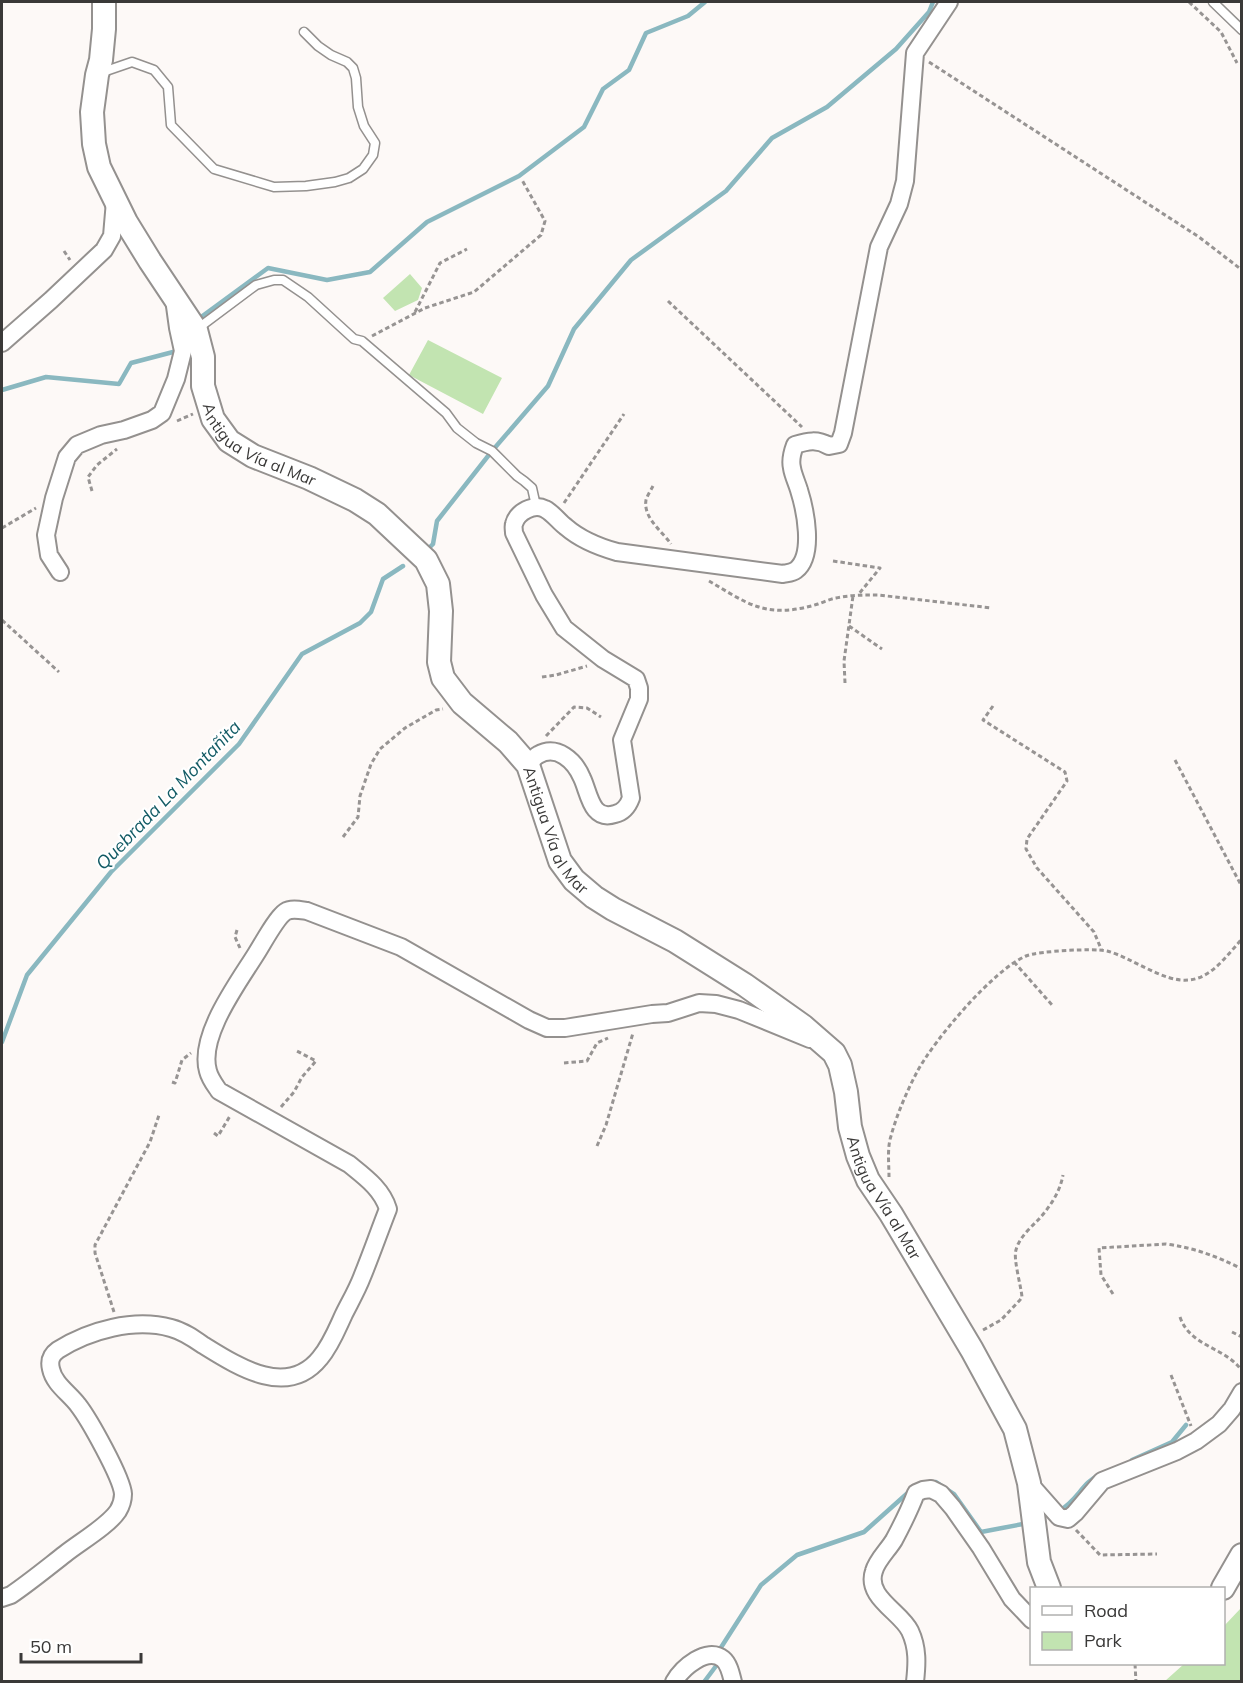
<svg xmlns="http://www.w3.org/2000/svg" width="1243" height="1683" viewBox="0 0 1243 1683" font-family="Mulish,sans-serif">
<rect width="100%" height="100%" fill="#fdf9f7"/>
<!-- green -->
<path fill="#c2e4b1" d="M 410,274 L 422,288 L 418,300 L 395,311 L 383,298 Z
M 428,340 L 502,378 L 483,414 L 409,375 Z
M 1241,1608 L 1241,1681 L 1165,1681 L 1184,1664 L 1224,1664 L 1224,1626 Z"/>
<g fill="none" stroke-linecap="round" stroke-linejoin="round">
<!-- stream -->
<path stroke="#8ab8c0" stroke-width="4.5" d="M 197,320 L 268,268 L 327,280 L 370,272 L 427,222 L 519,176 L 584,127 L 603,89 L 629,70 L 646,33 L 688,16 L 705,2
M 2,390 L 46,377 L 119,384 L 131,363 L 173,352
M 426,551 L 433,544 L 437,521 L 492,451 L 548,386 L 574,329 L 631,260 L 726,191 L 772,138 L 827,107 L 896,49 L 929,12 L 933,2
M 2,1042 L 27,975 L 111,872 L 239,744 L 302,654 L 360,623 L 371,612 L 383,579 L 403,566
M 1132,1460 L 1172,1442 L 1186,1425
M 930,1483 L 936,1482 L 954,1494 L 981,1532 L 1023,1524
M 1060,1510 C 1076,1502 1083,1482 1099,1475
M 720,1649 L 761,1585 L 797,1555 L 864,1532 L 911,1490
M 704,1682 L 716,1666 L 717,1659"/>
<defs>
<path id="service" d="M 1213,2 L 1242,30
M 100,73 L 132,62 L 154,70 L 168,87 L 171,125 L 214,169 L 274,187 L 306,186 L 335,182 L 349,178 L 363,169 L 373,155 L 375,143 L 364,126 L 358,107 L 356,78 L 353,68 L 347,62 L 331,55 L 318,46 L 304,32
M 197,329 L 256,285 L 274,280 L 283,280 L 308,297 L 354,339 L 362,341 L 446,413 L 457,428 L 476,443 L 492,451 L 517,476 L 524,481 L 532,488 L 536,506"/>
<path id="minor" d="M 2,343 L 51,300 L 104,250 L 112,236 L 115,201
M 60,572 L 49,555 L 46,535 L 54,498 L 67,457 L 77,445 L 101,435 L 124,430 L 152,420 L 162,413 L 176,379 L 183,351 L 178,328 L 174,299
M 528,765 C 531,762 534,757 538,755 C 557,744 575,761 582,778 C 589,792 591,822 615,814 C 624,812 628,806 631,798 L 622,740 L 639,699 L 639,688 L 636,679 L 603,659 L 564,628 L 544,595 L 514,533 C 514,530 513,526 514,524 C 517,512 534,503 545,509 C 553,513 559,522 566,527 C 581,540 599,547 617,552 L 783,574 C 788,573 792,573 796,570 C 815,555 805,509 799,490 C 797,483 793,475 792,468 C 790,460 792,453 795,445 C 808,441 817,439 829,446 L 839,444 L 843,433 L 879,247 L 899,204 L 905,181 L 915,53 L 949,2
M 1029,1483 L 1059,1517 L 1068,1519 L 1075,1513 L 1102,1481 L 1177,1451 L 1196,1441 L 1219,1424 L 1232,1409 L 1242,1392
M 2,1598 L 11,1595 C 30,1582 47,1568 65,1554 C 80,1542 108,1526 118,1511 C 121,1506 123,1499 123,1494 C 122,1478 89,1419 78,1405 C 69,1393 54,1384 51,1369 C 49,1361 51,1355 58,1350 C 90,1330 134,1318 171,1328 C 183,1331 193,1338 203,1345 C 237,1366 287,1399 320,1358 C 331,1345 337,1329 344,1314 C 350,1302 357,1290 362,1277 C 371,1255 379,1232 388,1209 C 382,1189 365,1177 349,1164 L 219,1091 C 215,1085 210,1079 208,1071 C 198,1036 238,983 256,954 C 262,945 276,918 285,912 C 291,908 300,910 307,911 L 401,947 L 529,1020 L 547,1028 L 565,1028 L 652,1014 L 668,1013 L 699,1003 L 716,1004 L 739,1010 L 810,1039
M 674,1682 C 682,1668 707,1646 723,1659 C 729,1664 731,1674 733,1682
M 915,1682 C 917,1664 918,1648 910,1631 C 901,1612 865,1597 874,1571 C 877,1560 888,1550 894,1540 C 902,1525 910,1509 916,1493 L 923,1490 L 931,1489 L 941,1494 L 953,1508 L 981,1548 L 1012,1599 L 1032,1620"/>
<g id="secondary">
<path id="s1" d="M 104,2 L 104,29 L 101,60 L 97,75 L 92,112 L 94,144 L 99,167 L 126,222 L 150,261 L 196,330 L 203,357 L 203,386 L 213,419 L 229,441 L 253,456 L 309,478 L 355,500 L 377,514 L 426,560 L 438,584 L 441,611 L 439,662 L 443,678 L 462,703 L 508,742 L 528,765 L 560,861 L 574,880 L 594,897 L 613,909 L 675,941 L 745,985 L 803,1026 L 834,1053 L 840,1065 L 846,1092 L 850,1127 L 858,1156 L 868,1180 L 891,1214 L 972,1350 L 1015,1429 L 1029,1483 L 1039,1562 L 1049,1588"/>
<path d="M 1223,1588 L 1242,1555"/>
</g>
</defs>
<!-- service casing -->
<use href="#service" stroke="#94918f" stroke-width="11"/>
<!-- minor casing -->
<use href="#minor" stroke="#94918f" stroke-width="20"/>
<!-- secondary casing -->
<use href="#secondary" stroke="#94918f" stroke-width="26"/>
<!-- path -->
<path stroke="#979493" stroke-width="3" stroke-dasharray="4.5 3" stroke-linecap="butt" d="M 1189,2 L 1221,32 L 1237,63
M 929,62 L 1199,237 L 1242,270
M 64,251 L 70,260
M 668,301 L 802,427
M 415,312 L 440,263 L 467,249
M 372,336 L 425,308 L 474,292 L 541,235 L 545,221 L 522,180
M 177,421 L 193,414
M 653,486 C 651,490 647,496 646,500 C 643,518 662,531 671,544
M 92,491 L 88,477 L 97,465 L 117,449
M 564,503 L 624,414
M 2,528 L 36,508
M 833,561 L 880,568 L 858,595
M 709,581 C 725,590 742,602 759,607 C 778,613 799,610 818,604 C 824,602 830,599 836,598 C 850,595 864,595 878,595 L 992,608
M 2,620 L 59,672
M 849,626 L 882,649
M 542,677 L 556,675 L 587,666
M 845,683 L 844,661 L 853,596
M 993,706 L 983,720 L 1065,772 L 1067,781 L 1027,839 L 1026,849 L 1037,868 L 1094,932 L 1102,951
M 546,736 L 574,707 L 587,708 L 601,717
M 1175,760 L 1242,887
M 343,837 L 358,817 L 360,796 L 371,764 L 380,749 L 405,728 L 436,710 L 443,709
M 237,930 L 235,937 L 240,948
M 1014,962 L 1053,1006
M 564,1063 L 587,1061 L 597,1043 L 608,1038
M 172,1082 L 175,1083 L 182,1060 L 191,1053
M 281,1107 L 294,1092 L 302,1077 L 316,1061 L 295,1050
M 214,1133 L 218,1136 L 230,1116
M 597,1146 L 606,1125 L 633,1033
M 889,1177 C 889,1164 887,1148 891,1136 C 897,1114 907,1091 917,1072 C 934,1040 993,970 1026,956 C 1038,951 1094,948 1107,951 C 1131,957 1164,983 1189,980 C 1212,978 1227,955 1242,939
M 1113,1294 L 1101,1275 L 1099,1248 L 1166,1244 C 1195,1248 1216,1256 1242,1269
M 114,1312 L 95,1253 L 95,1245 L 150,1142 L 159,1115
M 1180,1317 C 1190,1347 1226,1347 1242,1371
M 983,1330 L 1001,1320 L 1020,1300 L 1022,1297 C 1021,1286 1013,1258 1016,1250 C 1019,1238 1030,1228 1038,1220 C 1050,1207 1060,1192 1063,1175
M 1232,1332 L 1242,1337
M 1171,1375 L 1191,1426
M 1076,1530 L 1100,1555 L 1157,1554
M 1135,1664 L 1136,1682"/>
<!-- service -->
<use href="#service" stroke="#fff" stroke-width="8"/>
<!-- minor -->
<use href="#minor" stroke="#fff" stroke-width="16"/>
<!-- secondary -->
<use href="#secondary" stroke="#fff" stroke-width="22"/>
</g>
<g text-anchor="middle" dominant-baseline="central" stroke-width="4.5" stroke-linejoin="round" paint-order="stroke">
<!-- street labels -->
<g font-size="16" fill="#3a3938" stroke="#fff">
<text stroke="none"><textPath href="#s1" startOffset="501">Antigua Vía al Mar</textPath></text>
<text stroke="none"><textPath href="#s1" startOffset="1023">Antigua Vía al Mar</textPath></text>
<text stroke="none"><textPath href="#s1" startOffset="1545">Antigua Vía al Mar</textPath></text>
</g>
<!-- water labels -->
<g font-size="18" font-style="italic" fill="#125b65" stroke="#fff">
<text transform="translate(168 795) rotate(-46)">Quebrada La Montañita</text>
</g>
</g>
<!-- border -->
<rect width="1243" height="1683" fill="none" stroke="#3a3938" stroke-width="6"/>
<!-- legend -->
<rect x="1030" y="1587" width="195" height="78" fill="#ffffff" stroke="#b0b0af" stroke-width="1.5"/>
<rect x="1042" y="1606" width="30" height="9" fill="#ffffff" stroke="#b0b0af" stroke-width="1.5"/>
<text x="1084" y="1617" font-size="18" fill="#3a3938">Road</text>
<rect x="1042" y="1632" width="30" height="18" fill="#c2e4b1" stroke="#b0b0af" stroke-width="1.5"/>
<text x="1084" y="1647" font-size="18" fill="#3a3938">Park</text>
<!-- scale -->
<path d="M21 1653v9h120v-9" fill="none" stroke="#3a3938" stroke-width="3"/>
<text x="30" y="1653" font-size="18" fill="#3a3938" stroke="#ffffff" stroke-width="4.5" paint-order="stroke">50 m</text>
</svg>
